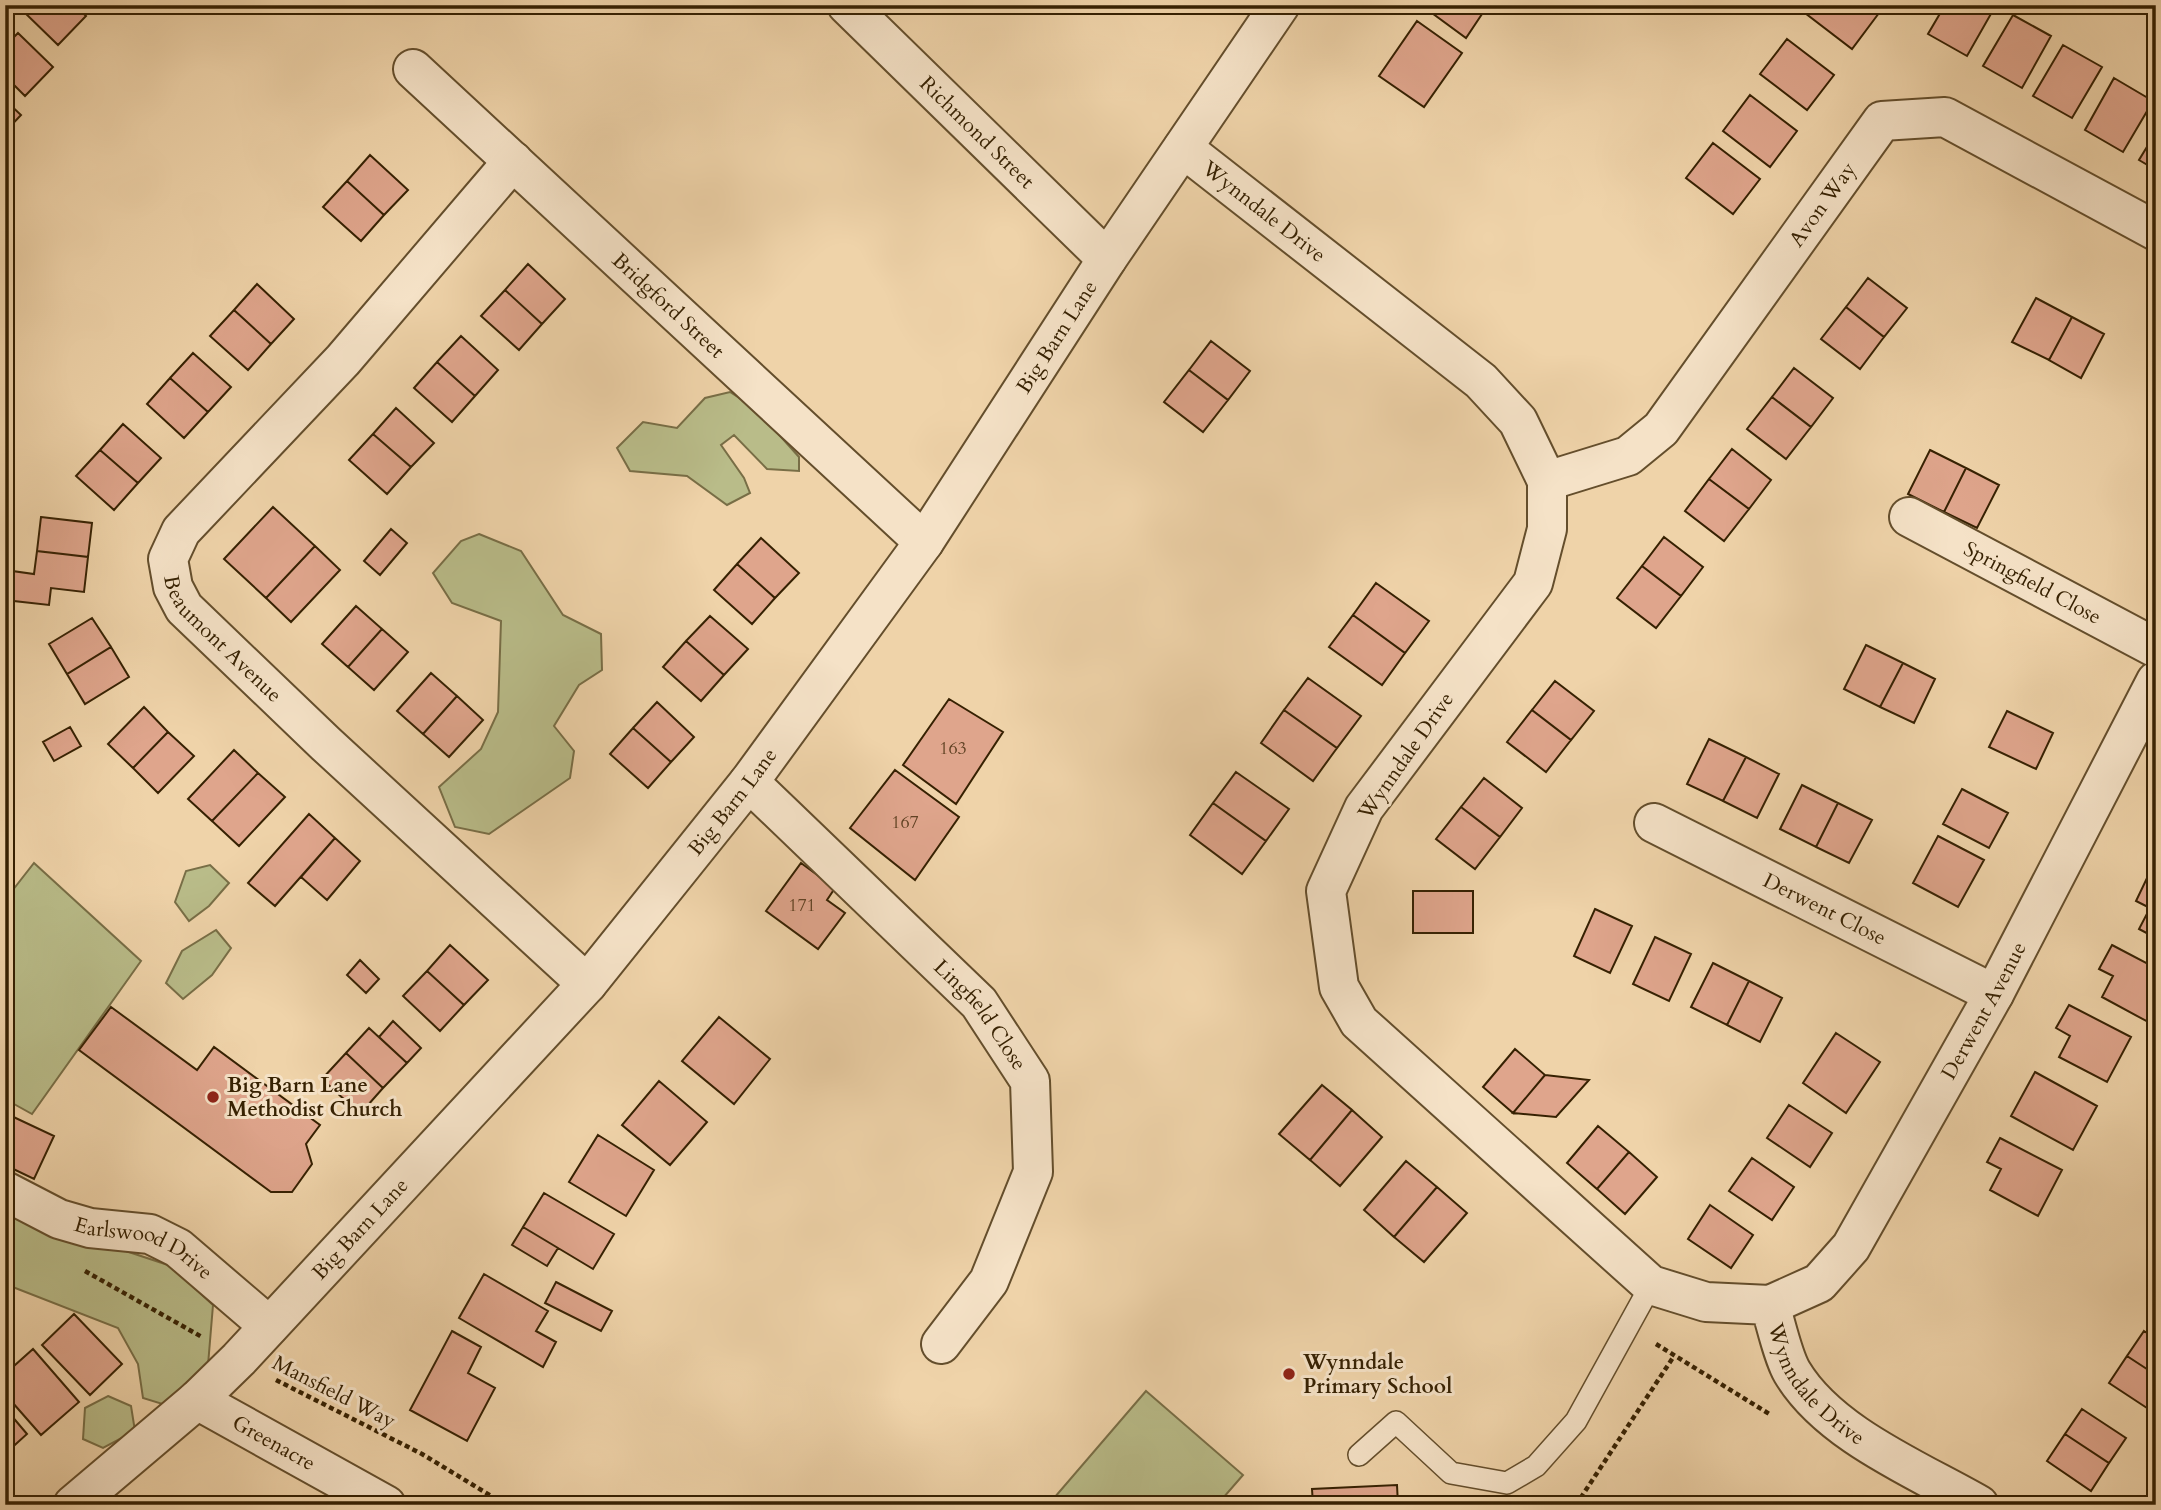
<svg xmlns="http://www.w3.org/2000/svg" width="2161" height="1510" viewBox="0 0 2161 1510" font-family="Cardo,serif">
<rect width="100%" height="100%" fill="#efd3a9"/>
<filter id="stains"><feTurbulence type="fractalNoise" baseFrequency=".00286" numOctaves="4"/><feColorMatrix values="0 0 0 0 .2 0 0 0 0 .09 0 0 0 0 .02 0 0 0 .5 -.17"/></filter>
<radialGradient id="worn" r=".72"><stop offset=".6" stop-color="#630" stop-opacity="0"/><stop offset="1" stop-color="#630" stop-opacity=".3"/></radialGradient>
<!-- green -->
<path fill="#b9bc89" stroke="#786e46" stroke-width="2" d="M 730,392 L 755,408 L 799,457 L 799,471 L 767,469 L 734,435 L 721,445 L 744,478 L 750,493 L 727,505 L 687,476 L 630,471 L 617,448 L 643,422 L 677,428 L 705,398 Z
M 479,534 L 521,551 L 563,615 L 601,634 L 602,670 L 579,685 L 554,726 L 574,751 L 570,778 L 489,834 L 455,827 L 439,787 L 481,749 L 498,712 L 501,621 L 452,603 L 433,573 L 461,541 Z
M 34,863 L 141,961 L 32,1114 L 5,1099 L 5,900 Z
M 210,865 L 229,883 L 209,906 L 189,921 L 175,902 L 186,871 Z
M 216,930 L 231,948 L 212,975 L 183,999 L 166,983 L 182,951 Z
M 5,1211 L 171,1266 L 213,1305 L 207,1377 L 172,1407 L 143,1398 L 138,1364 L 118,1328 L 5,1284 Z
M 1146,1391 L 1243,1475 L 1217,1505 L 1048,1505 Z
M 108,1396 L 131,1406 L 135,1431 L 103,1448 L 83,1439 L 85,1408 Z"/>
<!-- building -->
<path fill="#dfa58c" stroke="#362102" stroke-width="2" d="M 29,5 L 75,5 L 86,16 L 58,45 L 23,11 Z
M 1421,5 L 1488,5 L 1466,38 Z
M 1811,5 L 1869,5 L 1879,13 L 1852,49 L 1805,13 Z
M 1945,5 L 1996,5 L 1967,56 L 1928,34 Z
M 2013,15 L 2051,36 L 2022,88 L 1983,66 Z
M 1417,21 L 1462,53 L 1424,107 L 1379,76 Z
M 18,33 L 53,67 L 25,96 L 5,76 L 5,46 Z
M 1787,39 L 1834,75 L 1807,110 L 1760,74 Z
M 2063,45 L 2102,67 L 2072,118 L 2033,96 Z
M 2114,78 L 2153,101 L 2123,152 L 2085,130 Z
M 1750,95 L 1797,131 L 1770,167 L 1723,131 Z
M 5,100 L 21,115 L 5,132 Z
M 2156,132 L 2156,170 L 2139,160 Z
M 1713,143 L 1760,179 L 1733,214 L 1686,178 Z
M 370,155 L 408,190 L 384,215 L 347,181 Z
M 347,181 L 384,215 L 361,241 L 323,207 Z
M 528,264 L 565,299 L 542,324 L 505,290 Z
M 1868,278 L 1907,308 L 1884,337 L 1846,307 Z
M 257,284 L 294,319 L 271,344 L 234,310 Z
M 505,290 L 542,324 L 519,350 L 481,316 Z
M 2036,298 L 2072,317 L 2049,360 L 2012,342 Z
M 1846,307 L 1884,337 L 1860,369 L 1821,339 Z
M 234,310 L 271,344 L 248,370 L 210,336 Z
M 2072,317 L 2104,334 L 2081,378 L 2049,360 Z
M 461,336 L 498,370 L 475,396 L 437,362 Z
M 1211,341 L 1250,371 L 1228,400 L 1189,370 Z
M 193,353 L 231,387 L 208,412 L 170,378 Z
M 437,362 L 475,396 L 452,422 L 414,388 Z
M 1794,368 L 1833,398 L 1811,427 L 1772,397 Z
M 1189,370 L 1228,400 L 1203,432 L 1164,402 Z
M 170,378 L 208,412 L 184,438 L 147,404 Z
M 1772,397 L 1811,427 L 1786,459 L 1747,429 Z
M 396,408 L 434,443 L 411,467 L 373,434 Z
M 123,424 L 161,458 L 138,483 L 100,450 Z
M 373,434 L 411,467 L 387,494 L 349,460 Z
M 1732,449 L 1771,480 L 1749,509 L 1709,479 Z
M 100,450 L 138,483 L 114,510 L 76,476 Z
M 1930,450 L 1966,468 L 1944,512 L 1908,494 Z
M 1966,468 L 1999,485 L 1977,528 L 1944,512 Z
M 1709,479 L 1749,509 L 1724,541 L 1685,511 Z
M 273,507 L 315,546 L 266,598 L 224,559 Z
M 41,517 L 92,523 L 88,557 L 37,551 Z
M 391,529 L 407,543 L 380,575 L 364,561 Z
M 1664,537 L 1703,567 L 1681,596 L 1642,566 Z
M 761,538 L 799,573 L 775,598 L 737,564 Z
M 315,546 L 340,570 L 291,622 L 266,598 Z
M 37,551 L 88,557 L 84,592 L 51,588 L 49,605 L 5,600 L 5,570 L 34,574 Z
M 737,564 L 775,598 L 752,624 L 714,590 Z
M 1642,566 L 1681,596 L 1656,628 L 1617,598 Z
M 1376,583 L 1429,621 L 1405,653 L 1353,615 Z
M 356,606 L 382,629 L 348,667 L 322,644 Z
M 1353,615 L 1405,653 L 1382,685 L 1329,647 Z
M 710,616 L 748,649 L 724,675 L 686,641 Z
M 92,618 L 111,647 L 67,674 L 49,644 Z
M 382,629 L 408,652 L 374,690 L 348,667 Z
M 686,641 L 724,675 L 701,701 L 663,667 Z
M 1866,645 L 1903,663 L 1880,707 L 1844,689 Z
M 111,647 L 129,677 L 85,704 L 67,674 Z
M 1903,663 L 1935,679 L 1914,723 L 1880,707 Z
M 431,673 L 457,696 L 423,734 L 397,711 Z
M 1308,678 L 1361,716 L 1337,748 L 1284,710 Z
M 1555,681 L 1594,711 L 1571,740 L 1532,710 Z
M 457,696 L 483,720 L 449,757 L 423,734 Z
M 949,699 L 1003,732 L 956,804 L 903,765 Z
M 657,702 L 694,737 L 671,762 L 633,728 Z
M 144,707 L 168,732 L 133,768 L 108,744 Z
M 1284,710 L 1337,748 L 1313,781 L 1261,743 Z
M 1532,710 L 1571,740 L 1546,772 L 1507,742 Z
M 2007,711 L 2053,733 L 2036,769 L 1989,747 Z
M 70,727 L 81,746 L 54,761 L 43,742 Z
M 633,728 L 671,762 L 648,788 L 610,754 Z
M 168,732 L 194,756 L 158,793 L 133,768 Z
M 1709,739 L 1746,757 L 1723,801 L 1687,784 Z
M 234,750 L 258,773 L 212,821 L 188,799 Z
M 1746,757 L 1779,774 L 1757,818 L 1723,801 Z
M 895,770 L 959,817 L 915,880 L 850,828 Z
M 1236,772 L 1289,809 L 1266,841 L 1213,803 Z
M 258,773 L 285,797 L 239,846 L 212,821 Z
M 1484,778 L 1522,808 L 1500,837 L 1461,807 Z
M 1802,785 L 1838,803 L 1816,847 L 1780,829 Z
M 1962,789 L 2008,813 L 1989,848 L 1943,824 Z
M 1213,803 L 1266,841 L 1242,874 L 1190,835 Z
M 1838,803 L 1872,820 L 1849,863 L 1816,847 Z
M 1461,807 L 1500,837 L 1475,869 L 1436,839 Z
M 309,814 L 335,838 L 275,906 L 248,883 Z
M 1938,836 L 1984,860 L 1958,907 L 1913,883 Z
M 335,838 L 360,861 L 327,900 L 301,877 Z
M 801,863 L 835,888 L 827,900 L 845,913 L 818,949 L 766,911 Z
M 2148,876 L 2156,881 L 2156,938 L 2139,929 L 2150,908 L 2136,901 Z
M 1413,891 L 1473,891 L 1473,933 L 1413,933 Z
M 1595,909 L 1632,926 L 1610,973 L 1574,956 Z
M 1655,937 L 1691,954 L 1669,1001 L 1633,984 Z
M 450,945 L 488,980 L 464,1005 L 427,971 Z
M 2112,945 L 2156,968 L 2156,1011 L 2150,1023 L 2102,997 L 2113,976 L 2099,969 Z
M 360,960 L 379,979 L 366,993 L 347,975 Z
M 1713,963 L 1749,981 L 1727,1025 L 1691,1007 Z
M 427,971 L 464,1005 L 440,1031 L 403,996 Z
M 1749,981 L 1782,998 L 1760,1042 L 1727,1025 Z
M 2069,1005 L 2131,1037 L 2107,1082 L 2059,1057 L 2070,1036 L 2056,1028 Z
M 111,1007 L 197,1070 L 214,1047 L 320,1125 L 306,1144 L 312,1164 L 292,1192 L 271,1192 L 79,1050 Z
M 719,1017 L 770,1059 L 734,1104 L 682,1061 Z
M 393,1021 L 421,1048 L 407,1063 L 379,1037 Z
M 369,1028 L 407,1063 L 383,1088 L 346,1053 Z
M 1836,1033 L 1880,1062 L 1846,1113 L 1803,1083 Z
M 1515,1049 L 1545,1075 L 1513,1113 L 1483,1087 Z
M 346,1053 L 383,1088 L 360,1114 L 322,1079 Z
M 2035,1072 L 2097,1106 L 2073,1150 L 2011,1116 Z
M 1545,1075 L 1589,1080 L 1556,1117 L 1513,1113 Z
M 659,1081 L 707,1122 L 670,1165 L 622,1125 Z
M 1322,1085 L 1352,1110 L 1310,1160 L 1279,1134 Z
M 1789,1105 L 1832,1133 L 1810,1167 L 1767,1138 Z
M 1352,1110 L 1382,1137 L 1340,1186 L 1310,1160 Z
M 5,1113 L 54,1136 L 34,1179 L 5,1165 Z
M 1598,1126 L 1629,1152 L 1597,1189 L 1567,1163 Z
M 598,1135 L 654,1170 L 626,1216 L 569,1182 Z
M 2000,1138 L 2062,1170 L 2038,1216 L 1990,1190 L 2001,1169 L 1987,1162 Z
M 1629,1152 L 1657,1177 L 1625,1214 L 1597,1189 Z
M 1752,1158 L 1794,1187 L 1772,1220 L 1729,1191 Z
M 1406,1161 L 1437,1187 L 1394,1237 L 1364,1210 Z
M 1437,1187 L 1467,1213 L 1424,1262 L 1394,1237 Z
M 544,1193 L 614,1234 L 593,1269 L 523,1227 Z
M 1710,1205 L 1753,1235 L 1731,1268 L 1688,1239 Z
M 523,1227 L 558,1248 L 547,1266 L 512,1245 Z
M 484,1274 L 548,1311 L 536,1331 L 556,1342 L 543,1367 L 459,1318 Z
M 556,1282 L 612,1311 L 601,1331 L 545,1303 Z
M 74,1314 L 122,1364 L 90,1395 L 42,1345 Z
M 452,1331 L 481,1347 L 468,1373 L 495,1388 L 467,1441 L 410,1410 Z
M 2144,1331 L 2156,1339 L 2156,1375 L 2127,1356 Z
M 33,1349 L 79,1402 L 41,1435 L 5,1394 L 5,1374 Z
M 2127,1356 L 2156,1375 L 2156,1408 L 2153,1412 L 2109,1383 Z
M 5,1408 L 27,1434 L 7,1452 L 5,1450 Z
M 2082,1409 L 2126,1438 L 2109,1463 L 2065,1434 Z
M 2065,1434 L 2109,1463 L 2091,1491 L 2047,1461 Z
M 1397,1485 L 1398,1505 L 1313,1505 L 1312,1489 Z"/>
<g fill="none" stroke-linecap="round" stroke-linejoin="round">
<defs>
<path id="service" d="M 1359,1455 L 1396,1422 L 1451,1473 L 1507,1483 L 1536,1466 L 1576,1421 L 1651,1285"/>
<g id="minor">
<path id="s1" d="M 847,5 L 1107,259"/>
<path id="s2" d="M 413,69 L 924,542"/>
<path id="s3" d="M 1183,148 L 1481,381 L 1518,421 L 1547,481 L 1547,529 L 1533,583 L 1364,808 L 1326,891 L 1339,987 L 1359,1022 L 1651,1285 L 1706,1302 L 1770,1305 C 1776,1324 1783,1357 1792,1372 C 1829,1434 1918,1470 1979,1505"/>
<path id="s4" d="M 513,161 L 343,360 L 181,531 L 168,559 L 173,587 L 184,608 L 326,744 L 587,984"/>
<path id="s5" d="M 1547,481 L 1628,456 L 1661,429 L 1882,121 L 1945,117 L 2156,231"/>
<path id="s6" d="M 1909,517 L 2156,648"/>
<path id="s7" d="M 749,782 L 979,1003 L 1030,1081 L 1033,1172 L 989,1281 L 941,1344"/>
<path id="s8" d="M 1654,823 L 1994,994"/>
<path id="s9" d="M 5,1191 L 59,1219 L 90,1228 L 150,1234 L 178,1248 L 269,1326"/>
<path id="s10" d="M 1770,1305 L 1819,1283 L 1851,1247 L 1994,994 L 2156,681"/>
<path id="s11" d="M 197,1400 L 386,1505"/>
<path id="s12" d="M 73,1505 L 197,1400 L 239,1359 L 587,984 L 749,782 L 924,542 L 1107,259 L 1280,5"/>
</g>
</defs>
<!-- service casing -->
<use href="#service" stroke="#644e2c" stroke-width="24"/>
<!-- minor casing -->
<use href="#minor" stroke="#644e2c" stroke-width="42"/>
<!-- path -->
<path stroke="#362102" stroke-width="4.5" stroke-dasharray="5 3.5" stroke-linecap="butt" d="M 85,1271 L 202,1337
M 1656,1344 L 1771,1415
M 276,1380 L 422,1454 L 506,1505
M 1576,1505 L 1674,1356"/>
<!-- service -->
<use href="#service" stroke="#f5e2c7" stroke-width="21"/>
<!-- minor -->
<use href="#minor" stroke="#f5e2c7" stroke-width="38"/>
</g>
<!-- markers -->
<g fill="#8f2418" stroke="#f5e2c7" stroke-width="2.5">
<circle cx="213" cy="1097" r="7"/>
<circle cx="1289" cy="1374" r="7"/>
</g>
<g text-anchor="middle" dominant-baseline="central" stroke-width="6" stroke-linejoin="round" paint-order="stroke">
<!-- number labels -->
<g font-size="18" fill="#604224">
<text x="953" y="748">163</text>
<text x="905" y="822">167</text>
<text x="802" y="905">171</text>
</g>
<!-- street labels -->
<g font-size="21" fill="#362102" stroke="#f5e2c7">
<text stroke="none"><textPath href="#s1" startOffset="182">Richmond Street</textPath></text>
<text stroke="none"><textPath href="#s5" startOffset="404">Avon Way</textPath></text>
<text stroke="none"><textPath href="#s3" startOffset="103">Wynndale Drive</textPath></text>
<text stroke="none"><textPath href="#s2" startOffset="348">Bridgford Street</textPath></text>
<text stroke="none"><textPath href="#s12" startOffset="1533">Big Barn Lane</textPath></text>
<text stroke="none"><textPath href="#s6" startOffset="140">Springfield Close</textPath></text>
<text stroke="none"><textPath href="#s4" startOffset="628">Beaumont Avenue</textPath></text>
<text transform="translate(1406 756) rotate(-55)">Wynndale Drive</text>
<text stroke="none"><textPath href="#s12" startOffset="966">Big Barn Lane</textPath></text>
<text stroke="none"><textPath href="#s8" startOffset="191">Derwent Close</textPath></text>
<text stroke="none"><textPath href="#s10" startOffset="373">Derwent Avenue</textPath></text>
<text stroke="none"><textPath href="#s7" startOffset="329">Lingfield Close</textPath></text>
<text stroke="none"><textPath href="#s12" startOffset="399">Big Barn Lane</textPath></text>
<text stroke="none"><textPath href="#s9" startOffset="152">Earlswood Drive</textPath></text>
<text stroke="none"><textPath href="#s3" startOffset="1722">Wynndale Drive</textPath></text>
<text transform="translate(334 1392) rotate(27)">Mansfield Way</text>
<text stroke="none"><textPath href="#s11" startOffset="88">Greenacre</textPath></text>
</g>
<!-- poi labels -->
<g font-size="21" font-weight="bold" fill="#362102" stroke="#f5e2c7" text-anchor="start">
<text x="227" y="1085">Big Barn Lane<tspan x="227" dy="24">Methodist Church</tspan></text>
<text x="1303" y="1362">Wynndale<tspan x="1303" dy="24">Primary School</tspan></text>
</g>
</g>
<!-- margin -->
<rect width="2161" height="1510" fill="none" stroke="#efd3a9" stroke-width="28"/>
<rect x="7" y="7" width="2147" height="1496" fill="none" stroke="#362102" stroke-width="3.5"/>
<rect x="14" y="14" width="2133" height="1482" fill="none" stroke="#362102" stroke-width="2"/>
<rect width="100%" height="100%" filter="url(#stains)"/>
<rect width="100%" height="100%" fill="url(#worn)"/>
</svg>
